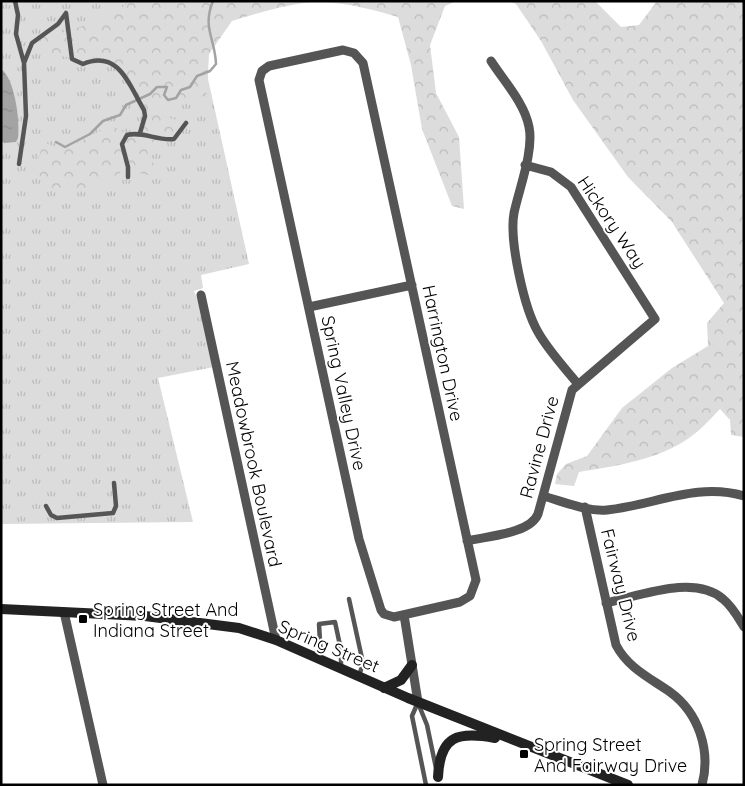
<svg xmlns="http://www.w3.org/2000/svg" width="745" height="786" viewBox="0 0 745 786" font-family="Quicksand,sans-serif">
<defs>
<pattern id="grass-tufts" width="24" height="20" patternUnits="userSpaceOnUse" patternTransform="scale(1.25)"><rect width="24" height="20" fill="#dcdcdc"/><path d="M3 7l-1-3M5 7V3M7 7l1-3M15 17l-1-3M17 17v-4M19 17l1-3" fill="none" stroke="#bbb"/></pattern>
<pattern id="forest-crowns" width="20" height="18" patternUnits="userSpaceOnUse" patternTransform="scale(1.25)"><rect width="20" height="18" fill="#dcdcdc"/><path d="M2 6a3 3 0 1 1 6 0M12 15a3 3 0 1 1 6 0" fill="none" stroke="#bbb"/></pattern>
<pattern id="water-ripples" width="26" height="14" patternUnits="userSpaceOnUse" patternTransform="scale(1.25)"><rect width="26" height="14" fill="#a3a3a3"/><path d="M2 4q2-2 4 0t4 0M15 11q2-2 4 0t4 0" fill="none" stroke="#8b8b8b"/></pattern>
</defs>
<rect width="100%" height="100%" fill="#fff"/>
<!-- grass -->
<path fill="url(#grass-tufts)" d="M 1,1 L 232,1 L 193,11 L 249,264 L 201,275 L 203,288 L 194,291 L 200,306 L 214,367 L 158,378 L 193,522 L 1,524 Z"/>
<!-- forest -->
<path fill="url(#forest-crowns)" d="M 128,1 L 457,1 L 445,6 L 430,45 L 436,93 L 459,137 L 464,209 L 452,206 L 422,129 L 411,65 L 398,17 C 375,10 351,4 326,2 C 301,0 257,13 232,21 L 209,54 L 207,94 L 189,101 L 165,104 L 163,112 L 168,118 L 181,121 L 177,133 L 150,143 L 147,151 L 156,168 L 148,175 L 125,170 C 93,187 74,206 40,180 L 38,161 L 43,142 L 64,150 L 111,125 L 131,136 L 140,135 L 148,114 L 138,91 L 119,66 L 105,59 L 94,57 L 85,61 L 41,52 L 22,39 C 34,34 45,37 57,34 C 82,28 104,17 126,5 Z
M 509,1 L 595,1 L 621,27 L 639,25 L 657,1 L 744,1 L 744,437 L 731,435 L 730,420 L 720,409 C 710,419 701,430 689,438 C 658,460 615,466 579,472 L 574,486 L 555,484 L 557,474 L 566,464 L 587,456 L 622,408 L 672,368 L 708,346 L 707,323 L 724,303 L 672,222 L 628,177 L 573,100 L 541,41 L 516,4 Z"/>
<!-- water -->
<path fill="url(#water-ripples)" d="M 1,69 C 15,79 20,121 18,138 L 16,142 L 4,143 L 1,140 Z"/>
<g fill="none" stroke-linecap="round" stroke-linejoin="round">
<!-- stream -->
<path stroke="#a3a3a3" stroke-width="2.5" d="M 56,142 L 65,147 L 90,134 L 103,121 L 120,115 L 126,105 L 150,94 L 157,87 L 167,87 L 164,95 L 168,100 L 176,98 L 181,90 L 190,87 L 197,76 L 210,71 L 216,64 C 215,38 202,28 213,1"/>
<!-- service -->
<path stroke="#555" stroke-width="4.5" d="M 15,1 L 18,15 L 16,34 L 24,63 L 26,116 L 19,164
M 24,63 L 32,43 L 58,24 L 66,13 L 72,59 L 83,64 C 119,49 129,85 144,110 L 145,116 L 140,133
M 128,177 L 128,167 L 122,144 L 127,135 C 143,131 157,141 174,139 L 186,123
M 46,506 L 51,515 L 57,518 L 113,513 L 116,506 L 114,483
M 349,599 L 363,663 L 359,676
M 321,659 L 319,624 L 335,622 L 341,650 L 341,667
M 418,702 L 412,716 L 426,785
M 418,703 L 427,725 L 436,768"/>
<!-- minor -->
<path stroke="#555" stroke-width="9" d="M 343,50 L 354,53 L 363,63 L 476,580 L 470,596 L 460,602 L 394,617 L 384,614 L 381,610 L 359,539 L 259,80 L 262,71 L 269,66 Z
M 491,61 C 504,81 525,104 529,127 C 534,151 519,189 514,213 C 509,240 524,308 538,332 C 548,350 564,367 577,383
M 201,295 L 276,640
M 309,307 L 412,285
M 543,496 C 562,501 587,512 607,510 C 654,505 697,482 744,496
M 585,507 L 616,645 C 628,668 650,678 670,692 C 699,713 711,751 702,785
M 467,541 C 487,536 530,534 538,514 L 572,390 L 655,319 L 571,187 L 551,172 L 525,165
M 606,603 C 640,596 694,574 723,599 C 732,606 738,617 744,627
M 64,612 L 103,785
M 404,615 L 418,702"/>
<!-- secondary -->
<path stroke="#222" stroke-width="10" d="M 1,609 L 145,616 L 239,628 L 276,640 L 408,698 L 628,785
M 384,688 L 401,680 L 412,665
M 438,777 C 440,736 457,731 495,738"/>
</g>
<!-- markers -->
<g fill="#000" stroke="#fff" stroke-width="2">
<rect x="78" y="614" width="10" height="10" rx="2.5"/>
<rect x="519" y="749" width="10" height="10" rx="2.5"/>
</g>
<g text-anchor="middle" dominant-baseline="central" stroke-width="4" stroke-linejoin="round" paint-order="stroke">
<!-- street labels -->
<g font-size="18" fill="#000" stroke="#fff">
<text transform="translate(612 222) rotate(56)">Hickory Way</text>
<text transform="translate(443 353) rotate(78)">Harrington Drive</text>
<text transform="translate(344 393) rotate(78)">Spring Valley Drive</text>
<text transform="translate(539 447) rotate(-75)">Ravine Drive</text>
<text transform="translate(254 464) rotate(78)">Meadowbrook Boulevard</text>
<text transform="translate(621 585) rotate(76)">Fairway Drive</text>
<text transform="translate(329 646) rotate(23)">Spring Street</text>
</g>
<!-- poi labels -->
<g font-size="18" fill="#000" stroke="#fff" text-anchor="start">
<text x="93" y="609">Spring Street And<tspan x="93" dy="21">Indiana Street</tspan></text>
<text x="534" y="744">Spring Street<tspan x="534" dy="21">And Fairway Drive</tspan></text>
</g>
</g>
<!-- border -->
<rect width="745" height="786" fill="none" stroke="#000000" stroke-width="5"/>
</svg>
